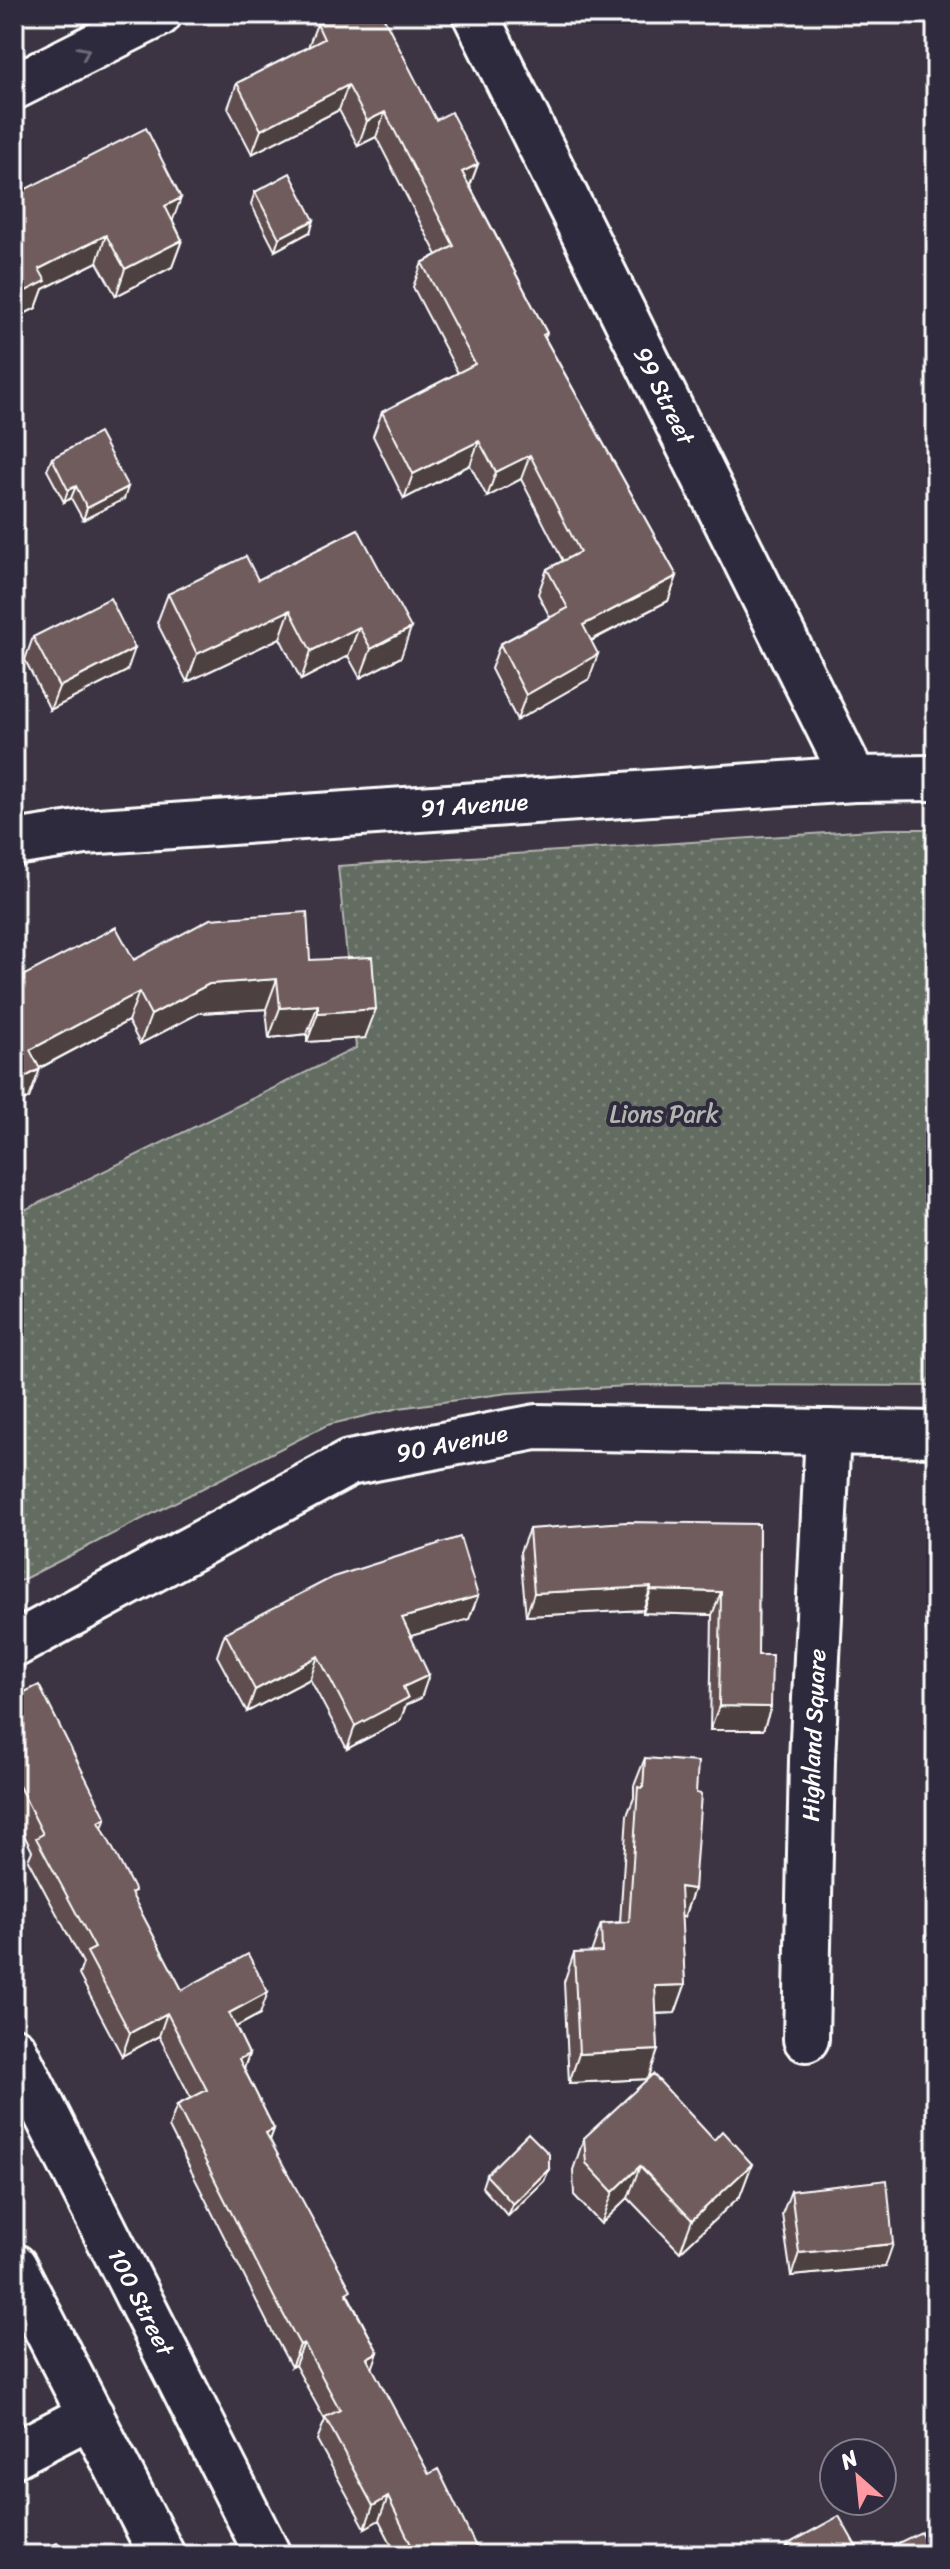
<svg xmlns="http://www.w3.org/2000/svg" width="950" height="2569" viewBox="0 0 950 2569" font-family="Sriracha,sans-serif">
<defs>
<pattern id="green-dots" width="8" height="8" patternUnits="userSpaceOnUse" patternTransform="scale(2)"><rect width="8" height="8" fill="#646c60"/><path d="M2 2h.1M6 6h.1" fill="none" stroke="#7b8278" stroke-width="1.8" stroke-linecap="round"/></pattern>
</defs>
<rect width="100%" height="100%" fill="#3c3443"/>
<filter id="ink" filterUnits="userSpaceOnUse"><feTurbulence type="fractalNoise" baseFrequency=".0125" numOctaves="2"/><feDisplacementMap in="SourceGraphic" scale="16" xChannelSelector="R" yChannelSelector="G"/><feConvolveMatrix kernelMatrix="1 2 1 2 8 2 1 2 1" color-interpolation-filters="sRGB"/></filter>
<g filter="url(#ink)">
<!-- green -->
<path fill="url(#green-dots)" stroke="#b2b6b0" stroke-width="2" d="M 885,829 L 936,829 L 936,1386 L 645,1385 L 508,1393 L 399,1408 L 327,1425 L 14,1584 L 14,1215 L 356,1048 L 338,866 Z"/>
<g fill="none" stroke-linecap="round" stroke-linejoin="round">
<defs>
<g id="minor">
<path d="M 14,87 L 159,14"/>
<path id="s1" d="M 14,1645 L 349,1463 L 536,1427 L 936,1434"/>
<path id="s2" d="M 806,2039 L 812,1760 L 828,1432"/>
<path id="s3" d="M 14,2050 L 268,2555"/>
<path d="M 14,2455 L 91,2415"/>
</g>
<g id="tertiary">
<path id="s4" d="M 475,14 L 854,779"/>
<path id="s5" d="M 14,843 L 85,832 L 854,779 L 936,778"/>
</g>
<path id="secondary" d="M 14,2266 L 162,2555"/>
</defs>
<!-- minor casing -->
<use href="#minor" stroke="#fff" stroke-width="50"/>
<!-- tertiary casing -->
<use href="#tertiary" stroke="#fff" stroke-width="50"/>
<!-- secondary casing -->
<use href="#secondary" stroke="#fff" stroke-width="50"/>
<!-- minor -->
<use href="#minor" stroke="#2f2a3d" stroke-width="44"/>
<!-- tertiary -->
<use href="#tertiary" stroke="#2f2a3d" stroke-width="44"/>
<!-- secondary -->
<use href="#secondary" stroke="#2f2a3d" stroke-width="44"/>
</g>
<!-- wall -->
<path fill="#604e50" stroke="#fff" stroke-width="2" d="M 317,24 L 436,120 L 478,164 L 470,186 L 547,333 L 545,338 L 677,576 L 668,601 L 591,641 L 589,679 L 517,720 L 491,669 L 500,644 L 550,617 L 538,594 L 547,569 L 563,561 L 521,479 L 487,497 L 470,465 L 404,499 L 373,436 L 382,412 L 458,373 L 413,287 L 422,263 L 437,255 L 376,137 L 358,146 L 339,110 L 252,154 L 228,108 L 237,83 L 308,47 Z
M 255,192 L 314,220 L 310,232 L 275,251 L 251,204 Z
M 14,195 L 173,221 L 182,240 L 172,267 L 116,296 L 97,262 L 43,289 L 36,308 L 14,319 Z
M 52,458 L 124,499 L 83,520 L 71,498 L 64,502 L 47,470 Z
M 358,529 L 401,657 L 360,678 L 348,656 L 301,680 L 280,638 L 187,682 L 157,623 L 168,594 L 258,580 Z
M 33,637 L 127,671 L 50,710 L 25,660 Z
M 134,960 L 310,960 L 365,1038 L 307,1042 L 307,1034 L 269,1038 L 266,1009 L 199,1013 L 140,1044 L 128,1021 L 40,1068 L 29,1098 L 14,1106 L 14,969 L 19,978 Z
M 759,1524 L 758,1655 L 771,1707 L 763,1730 L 710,1730 L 712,1615 L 643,1613 L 643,1610 L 526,1616 L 520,1552 L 529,1529 Z
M 934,1542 L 936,1631 L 926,1631 L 925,1568 Z
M 478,1596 L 469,1619 L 410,1636 L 421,1698 L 406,1705 L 400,1721 L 347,1749 L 310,1679 L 247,1712 L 217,1656 L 225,1633 Z
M 14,1697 L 106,1818 L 102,1828 L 133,1897 L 182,1990 L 260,2014 L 236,2027 L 249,2054 L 244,2069 L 274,2129 L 270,2140 L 349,2297 L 378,2352 L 372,2368 L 429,2474 L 480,2555 L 397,2555 L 379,2520 L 365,2528 L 317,2440 L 325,2420 L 295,2365 L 291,2367 L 267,2322 L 169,2127 L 177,2105 L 191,2098 L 159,2036 L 122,2056 L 79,1975 L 83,1963 L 28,1860 L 32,1851 L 14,1815 Z
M 645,1758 L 696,1793 L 694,1889 L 684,1917 L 681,1917 L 685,1985 L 675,2013 L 656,2014 L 658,2050 L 648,2079 L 569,2083 L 564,1982 L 574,1953 L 591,1953 L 601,1924 L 620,1922 L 627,1815 L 634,1798 L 634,1786 Z
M 584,2138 L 714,2140 L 752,2164 L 740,2196 L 680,2252 L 628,2198 L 601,2224 L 574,2195 L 573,2170 Z
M 549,2169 L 544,2181 L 508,2216 L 482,2187 L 486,2175 Z
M 791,2191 L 885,2267 L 791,2276 L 782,2214 Z
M 788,2544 L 861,2555 L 784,2555 Z"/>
<!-- shaded-wall -->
<path fill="#4e4041" stroke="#fff" stroke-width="2" d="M 348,85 L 339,110 L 252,154 L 261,130 Z
M 385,112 L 376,137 L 358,146 L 367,121 Z
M 478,164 L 469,188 L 462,172 Z
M 181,198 L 171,225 L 165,206 Z
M 314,220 L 310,232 L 275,251 L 279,238 Z
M 106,235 L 97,262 L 43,289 L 36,308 L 14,319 L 14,297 L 39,269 Z
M 182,240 L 172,267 L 116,296 L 125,269 Z
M 479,441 L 470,465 L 404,499 L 413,474 Z
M 530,455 L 521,479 L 487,497 L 496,472 Z
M 76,486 L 71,498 L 64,502 L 68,490 Z
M 128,487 L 124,499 L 83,520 L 87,508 Z
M 677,576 L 668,601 L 574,649 L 583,625 Z
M 290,610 L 280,638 L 187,682 L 197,654 Z
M 359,627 L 348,656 L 301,680 L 311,651 Z
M 411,628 L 401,657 L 360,678 L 371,649 Z
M 135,648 L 127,671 L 50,710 L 59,687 Z
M 598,654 L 589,679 L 517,720 L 526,695 Z
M 277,979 L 266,1009 L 199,1013 L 140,1044 L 151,1015 L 209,984 Z
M 139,992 L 128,1021 L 19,1079 L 30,1050 Z
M 318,1005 L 307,1034 L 269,1038 L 280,1008 Z
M 376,1009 L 365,1038 L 307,1042 L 318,1013 Z
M 40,1069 L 29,1098 L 14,1106 L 14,1083 Z
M 651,1587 L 643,1610 L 526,1616 L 534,1593 Z
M 651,1590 L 721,1592 L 712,1615 L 643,1613 Z
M 478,1596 L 469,1619 L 394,1641 L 402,1618 Z
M 935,1605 L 936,1631 L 926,1631 Z
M 318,1656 L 310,1679 L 247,1712 L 255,1690 Z
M 429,1675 L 421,1698 L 406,1705 L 400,1721 L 347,1749 L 355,1726 L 403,1687 Z
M 719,1706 L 771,1707 L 763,1730 L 710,1730 Z
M 680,1887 L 694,1889 L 684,1917 L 670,1916 Z
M 685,1985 L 675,2013 L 645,2014 L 655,1986 Z
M 268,1992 L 260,2014 L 221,2035 L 229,2013 Z
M 167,2013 L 159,2036 L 122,2056 L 130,2033 Z
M 658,2050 L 648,2079 L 569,2083 L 579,2054 Z
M 249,2054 L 241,2076 L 239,2059 Z
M 274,2129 L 266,2151 L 266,2133 Z
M 752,2164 L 740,2196 L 680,2252 L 692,2220 Z
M 640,2166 L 628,2198 L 601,2224 L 613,2192 Z
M 549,2169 L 544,2181 L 508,2216 L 513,2204 Z
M 893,2244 L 885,2267 L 791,2276 L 799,2253 Z
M 304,2343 L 295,2365 L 291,2367 L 300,2345 Z
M 378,2352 L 370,2375 L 367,2358 Z
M 388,2497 L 379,2520 L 365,2528 L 373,2506 Z"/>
<!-- building -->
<path fill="#705b5d" stroke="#fff" stroke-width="2" d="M 335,14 L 382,14 L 436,120 L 451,112 L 478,164 L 462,172 L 547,333 L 543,335 L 677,576 L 583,625 L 598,654 L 526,695 L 500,644 L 568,608 L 547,569 L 580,552 L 530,455 L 496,472 L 479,441 L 413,474 L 382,412 L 475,364 L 422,263 L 454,246 L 385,112 L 367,121 L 348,85 L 261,130 L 237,83 L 324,39 L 317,24 Z
M 146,128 L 181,198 L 165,206 L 182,240 L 125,269 L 106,235 L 39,269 L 46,281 L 14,297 L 14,195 Z
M 290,173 L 314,220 L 279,238 L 255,192 Z
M 99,433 L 128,487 L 87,508 L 76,486 L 68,490 L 52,458 Z
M 358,529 L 411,628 L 371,649 L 359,627 L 311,651 L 290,610 L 197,654 L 168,594 L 246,556 L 258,580 Z
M 110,598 L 135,648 L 59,687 L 33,637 Z
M 307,912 L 310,960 L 372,957 L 376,1009 L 318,1013 L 318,1005 L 280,1008 L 277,979 L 209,984 L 151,1015 L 139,992 L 30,1050 L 40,1069 L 14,1083 L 14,969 L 19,978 L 116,927 L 134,960 L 210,919 Z
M 626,1522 L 759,1524 L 758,1655 L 772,1655 L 771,1707 L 719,1706 L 721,1592 L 651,1590 L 651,1587 L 534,1593 L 529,1529 Z
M 460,1537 L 478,1596 L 402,1618 L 429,1675 L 403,1687 L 408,1698 L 355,1726 L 318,1656 L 255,1690 L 225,1633 L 333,1577 Z
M 934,1542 L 936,1542 L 936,1605 L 935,1605 Z
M 39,1685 L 106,1818 L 99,1822 L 135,1891 L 131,1893 L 182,1990 L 248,1954 L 268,1992 L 229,2013 L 249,2054 L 239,2059 L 274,2129 L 266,2133 L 351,2290 L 346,2293 L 378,2352 L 367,2358 L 429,2474 L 438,2469 L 480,2555 L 416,2555 L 388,2497 L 373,2506 L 325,2417 L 340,2410 L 304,2343 L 300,2345 L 275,2299 L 177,2105 L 207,2090 L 167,2013 L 130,2033 L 87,1952 L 95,1948 L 36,1838 L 43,1834 L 14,1776 L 14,1697 Z
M 645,1758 L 698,1762 L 696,1793 L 701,1794 L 694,1889 L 680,1887 L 685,1985 L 655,1986 L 658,2050 L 579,2054 L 574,1953 L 602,1952 L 601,1924 L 629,1922 L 638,1787 L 643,1788 Z
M 653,2074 L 714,2140 L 722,2131 L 752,2164 L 692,2220 L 640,2166 L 613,2192 L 586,2163 L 584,2138 Z
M 528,2133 L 549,2154 L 549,2169 L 513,2204 L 486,2175 Z
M 887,2180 L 893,2244 L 799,2253 L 791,2191 Z
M 839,2516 L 861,2555 L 794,2555 L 788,2544 Z
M 921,2532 L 932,2555 L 873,2555 Z
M 57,2543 L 63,2555 L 33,2555 Z
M 95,2549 L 98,2555 L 83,2555 Z"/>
<!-- one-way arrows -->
<defs><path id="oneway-chevron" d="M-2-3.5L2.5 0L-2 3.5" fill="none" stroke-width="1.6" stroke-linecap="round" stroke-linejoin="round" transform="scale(2)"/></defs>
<use stroke="#6d6a77" href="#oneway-chevron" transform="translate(84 52) rotate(-27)"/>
</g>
<g text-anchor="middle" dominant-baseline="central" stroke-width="8" stroke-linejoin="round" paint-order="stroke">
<!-- street labels -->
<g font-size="24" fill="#fff" stroke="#2f2a3d">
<text stroke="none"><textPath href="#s4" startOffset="426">99 Street</textPath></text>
<text stroke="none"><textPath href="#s5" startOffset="462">91 Avenue</textPath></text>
<text stroke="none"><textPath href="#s1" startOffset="486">90 Avenue</textPath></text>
<text stroke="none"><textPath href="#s2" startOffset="304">Highland Square</textPath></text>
<text stroke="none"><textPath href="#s3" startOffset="282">100 Street</textPath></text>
</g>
<!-- park labels -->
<g font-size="24" fill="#b2b6b0" stroke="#2f2a3d">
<text x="664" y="1114">Lions Park</text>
</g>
</g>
<!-- margin -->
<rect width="950" height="2569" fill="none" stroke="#2f2a3d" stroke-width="48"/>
<rect x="24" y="24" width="902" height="2521" fill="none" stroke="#fff" stroke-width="3" filter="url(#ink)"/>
<!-- north arrow -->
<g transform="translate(858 2477) rotate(333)"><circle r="38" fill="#2f2a3d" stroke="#827f8b" stroke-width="2"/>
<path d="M0-6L14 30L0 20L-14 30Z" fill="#ff9aa2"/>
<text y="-12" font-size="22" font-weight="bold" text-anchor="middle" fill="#ffffff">N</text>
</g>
</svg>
